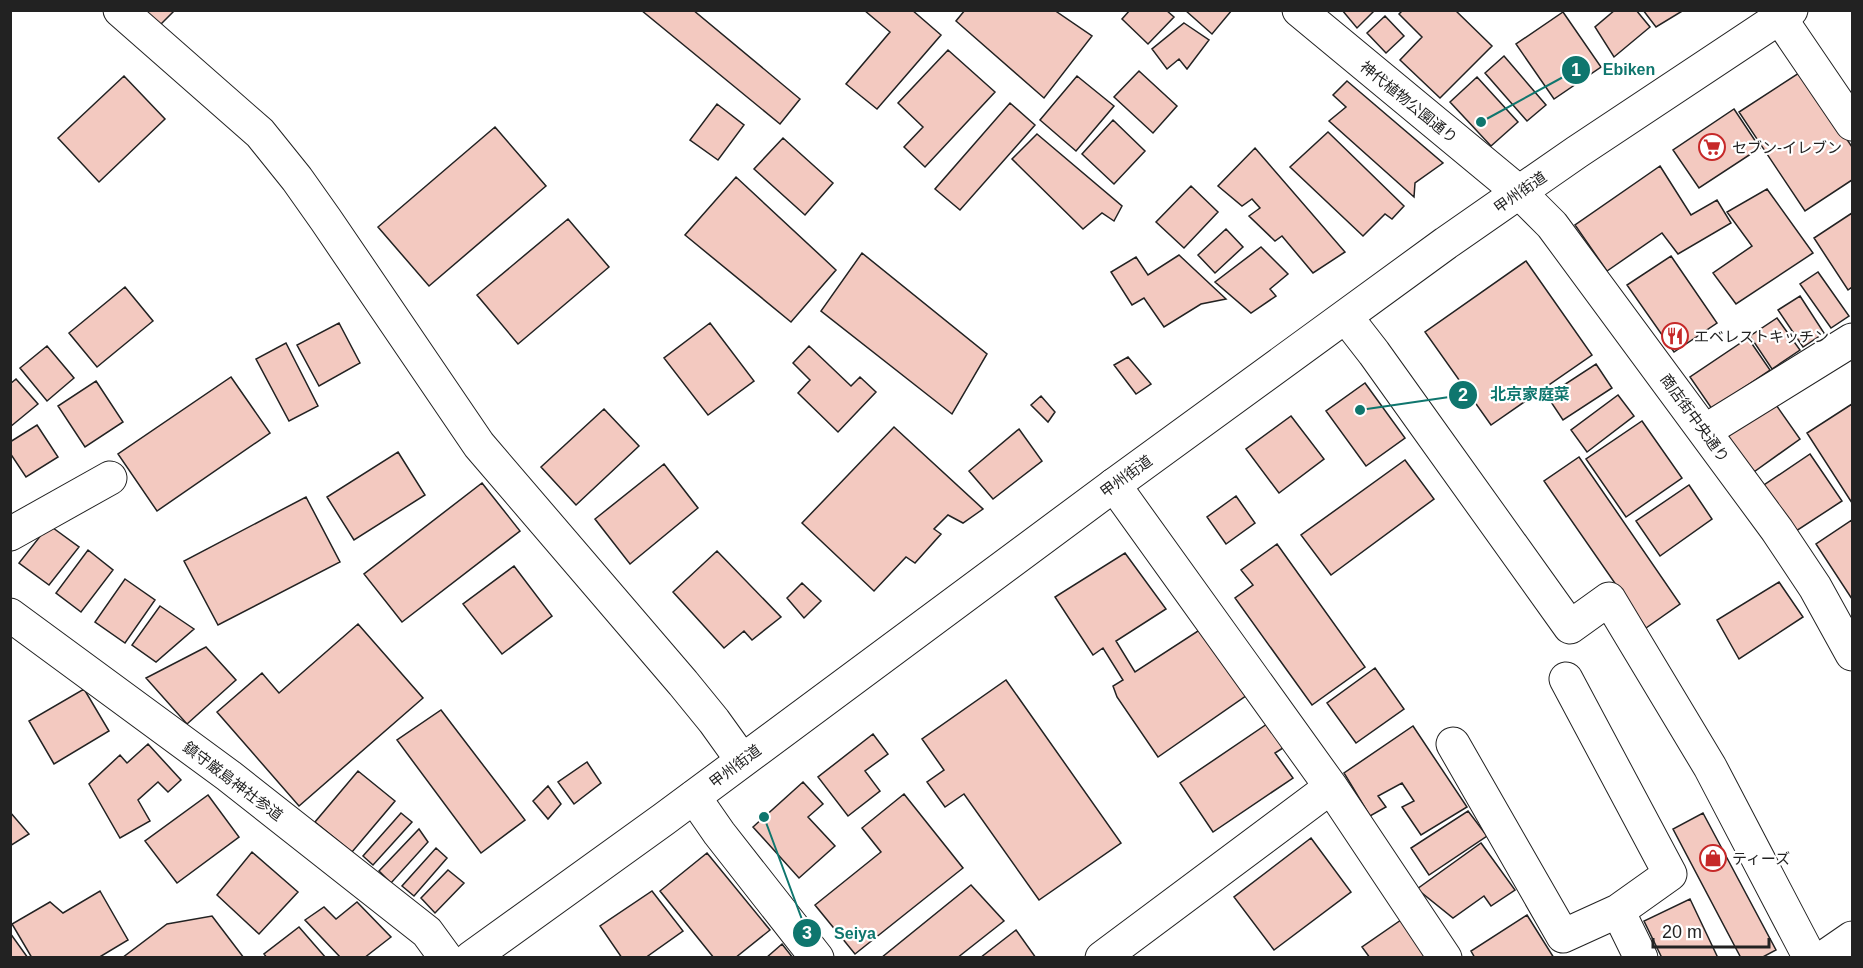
<svg xmlns="http://www.w3.org/2000/svg" width="1863" height="968" viewBox="0 0 1863 968" font-family="Arial,'Noto Sans JP',sans-serif">
<rect width="100%" height="100%" fill="#fff"/>
<!-- building -->
<path fill="#f3c9c0" stroke="#222" stroke-width="1.5" d="M 125,10 L 175,10 L 150,35 Z
M 641,10 L 693,10 L 800,99 L 780,124 Z
M 864,10 L 912,10 L 941,35 L 877,109 L 846,84 L 890,32 Z
M 965,10 L 1054,10 L 1092,36 L 1044,98 L 956,21 Z
M 1130,10 L 1166,10 L 1174,17 L 1148,44 L 1122,19 Z
M 1185,10 L 1232,10 L 1212,34 Z
M 1342,10 L 1375,10 L 1357,28 Z
M 1403,10 L 1455,10 L 1492,46 L 1440,98 L 1400,60 L 1422,37 L 1399,14 Z
M 1615,10 L 1636,10 L 1650,27 L 1614,57 L 1595,27 Z
M 1643,10 L 1684,10 L 1656,27 Z
M 1563,12 L 1601,67 L 1554,99 L 1516,44 Z
M 1385,16 L 1404,36 L 1386,53 L 1367,33 Z
M 1184,23 L 1209,40 L 1187,69 L 1179,59 L 1167,69 L 1152,49 Z
M 948,50 L 995,92 L 925,167 L 904,147 L 923,127 L 898,103 Z
M 1504,56 L 1546,105 L 1527,121 L 1485,73 Z
M 1139,71 L 1177,106 L 1153,133 L 1114,97 Z
M 1802,71 L 1852,147 L 1852,180 L 1805,211 L 1739,112 Z
M 124,76 L 165,119 L 99,182 L 58,138 Z
M 1077,76 L 1114,106 L 1076,151 L 1040,120 Z
M 1477,77 L 1518,122 L 1491,146 L 1450,102 Z
M 1347,81 L 1443,163 L 1415,183 L 1414,197 L 1329,121 L 1346,107 L 1333,95 Z
M 1010,103 L 1035,125 L 960,210 L 935,189 Z
M 717,104 L 744,125 L 718,160 L 690,140 Z
M 1734,109 L 1760,148 L 1699,188 L 1673,150 Z
M 1113,120 L 1145,151 L 1114,184 L 1082,154 Z
M 495,127 L 546,186 L 429,286 L 378,227 Z
M 1328,132 L 1404,206 L 1392,219 L 1385,214 L 1363,236 L 1290,167 Z
M 1037,134 L 1122,206 L 1114,221 L 1102,213 L 1083,229 L 1012,159 Z
M 783,138 L 833,183 L 805,215 L 754,169 Z
M 1255,148 L 1345,252 L 1313,273 L 1282,236 L 1275,241 L 1249,216 L 1260,208 L 1252,199 L 1242,206 L 1218,186 Z
M 1660,166 L 1691,215 L 1717,200 L 1731,223 L 1678,254 L 1662,233 L 1607,271 L 1575,225 Z
M 736,177 L 836,270 L 791,322 L 685,235 Z
M 1191,186 L 1218,212 L 1184,248 L 1156,222 Z
M 1767,189 L 1813,253 L 1736,304 L 1713,273 L 1752,246 L 1727,212 Z
M 1852,213 L 1852,287 L 1848,290 L 1814,238 Z
M 568,219 L 609,267 L 518,344 L 477,295 Z
M 1226,229 L 1243,247 L 1215,273 L 1198,255 Z
M 1261,247 L 1288,274 L 1270,289 L 1276,296 L 1251,313 L 1215,282 Z
M 862,253 L 987,354 L 952,414 L 821,311 Z
M 1179,255 L 1226,299 L 1201,304 L 1164,327 L 1144,298 L 1132,305 L 1111,272 L 1136,257 L 1148,275 Z
M 1671,256 L 1717,323 L 1674,352 L 1627,285 Z
M 1526,261 L 1592,355 L 1491,425 L 1425,332 Z
M 1818,272 L 1849,316 L 1831,328 L 1800,284 Z
M 125,287 L 153,321 L 97,367 L 69,333 Z
M 1800,296 L 1824,333 L 1803,347 L 1778,310 Z
M 1777,318 L 1800,350 L 1772,369 L 1750,336 Z
M 339,323 L 360,363 L 319,386 L 297,345 Z
M 710,323 L 754,381 L 708,415 L 664,358 Z
M 1748,338 L 1770,370 L 1712,409 L 1690,377 Z
M 286,343 L 318,406 L 289,421 L 256,359 Z
M 47,346 L 74,378 L 47,401 L 20,368 Z
M 809,346 L 851,386 L 860,377 L 876,392 L 838,432 L 798,393 L 810,380 L 793,363 Z
M 1128,357 L 1151,384 L 1136,394 L 1114,365 Z
M 1596,364 L 1612,388 L 1563,420 L 1547,396 Z
M 231,377 L 270,433 L 157,511 L 118,454 Z
M 16,379 L 38,404 L 10,427 L 10,384 Z
M 96,381 L 123,422 L 85,447 L 58,406 Z
M 1365,383 L 1405,438 L 1366,466 L 1326,411 Z
M 1618,395 L 1634,416 L 1587,452 L 1571,430 Z
M 1041,396 L 1055,412 L 1048,422 L 1031,405 Z
M 1774,402 L 1800,439 L 1751,474 L 1725,438 Z
M 1852,404 L 1852,503 L 1807,433 Z
M 604,409 L 639,446 L 576,505 L 541,467 Z
M 1291,416 L 1324,459 L 1279,493 L 1246,449 Z
M 1642,421 L 1682,478 L 1626,517 L 1586,459 Z
M 37,425 L 58,457 L 26,477 L 10,453 L 10,442 Z
M 894,427 L 983,509 L 963,523 L 948,515 L 934,529 L 941,534 L 915,563 L 906,557 L 874,591 L 802,523 Z
M 1019,429 L 1042,461 L 993,499 L 969,471 Z
M 398,452 L 425,495 L 354,540 L 327,497 Z
M 1810,454 L 1842,501 L 1790,535 L 1758,489 Z
M 1579,457 L 1680,604 L 1646,628 L 1544,481 Z
M 1405,460 L 1434,499 L 1331,575 L 1301,535 Z
M 664,464 L 698,508 L 630,564 L 595,519 Z
M 482,483 L 520,531 L 402,622 L 364,574 Z
M 1689,485 L 1712,519 L 1660,556 L 1636,521 Z
M 1236,496 L 1255,523 L 1226,544 L 1207,517 Z
M 306,497 L 340,562 L 218,625 L 184,561 Z
M 1852,520 L 1852,599 L 1816,544 Z
M 49,525 L 79,547 L 49,585 L 19,563 Z
M 1277,544 L 1365,667 L 1312,705 L 1235,598 L 1253,585 L 1241,570 Z
M 88,550 L 113,570 L 81,612 L 56,593 Z
M 717,551 L 781,617 L 752,640 L 744,631 L 724,648 L 673,592 Z
M 1125,553 L 1166,609 L 1116,641 L 1135,672 L 1201,629 L 1250,693 L 1158,757 L 1117,697 L 1113,686 L 1123,680 L 1103,648 L 1093,655 L 1055,597 Z
M 514,566 L 552,616 L 502,654 L 463,604 Z
M 125,579 L 155,600 L 125,643 L 95,622 Z
M 1779,582 L 1803,617 L 1739,659 L 1717,620 Z
M 802,583 L 821,601 L 804,618 L 787,598 Z
M 160,606 L 194,629 L 156,662 L 132,645 Z
M 358,624 L 423,698 L 299,806 L 217,712 L 262,673 L 279,693 Z
M 206,647 L 236,680 L 187,724 L 146,678 Z
M 1375,668 L 1404,709 L 1356,743 L 1327,703 Z
M 1006,680 L 1121,843 L 1039,900 L 964,794 L 945,807 L 927,782 L 944,770 L 922,739 Z
M 84,689 L 109,731 L 54,764 L 29,721 Z
M 441,710 L 525,820 L 481,853 L 397,740 Z
M 1267,724 L 1283,748 L 1275,753 L 1293,778 L 1213,832 L 1180,783 Z
M 1413,726 L 1467,807 L 1421,835 L 1402,807 L 1414,801 L 1402,783 L 1378,796 L 1386,807 L 1370,816 L 1344,773 Z
M 873,734 L 888,754 L 865,771 L 880,791 L 848,816 L 818,777 Z
M 148,744 L 181,780 L 168,792 L 158,782 L 138,800 L 150,821 L 120,838 L 89,784 L 120,755 L 127,763 Z
M 587,762 L 601,783 L 574,804 L 558,782 Z
M 358,771 L 395,801 L 352,852 L 315,822 Z
M 803,782 L 823,804 L 808,817 L 835,846 L 799,878 L 753,827 Z
M 548,786 L 561,804 L 548,819 L 533,801 Z
M 904,794 L 963,868 L 855,954 L 815,905 L 881,852 L 862,828 Z
M 208,795 L 239,837 L 177,883 L 145,841 Z
M 1468,811 L 1487,836 L 1429,875 L 1411,848 Z
M 10,812 L 29,834 L 10,846 Z
M 401,813 L 412,822 L 373,865 L 363,856 Z
M 1703,813 L 1776,950 L 1761,958 L 1741,958 L 1673,829 Z
M 419,829 L 428,842 L 391,883 L 379,871 Z
M 1311,838 L 1351,892 L 1274,950 L 1234,897 Z
M 1481,843 L 1515,890 L 1491,906 L 1484,896 L 1453,918 L 1417,889 Z
M 436,848 L 447,858 L 414,896 L 402,886 Z
M 252,852 L 298,892 L 259,934 L 217,895 Z
M 707,853 L 770,930 L 735,958 L 714,958 L 660,891 Z
M 448,870 L 464,883 L 435,913 L 421,898 Z
M 971,885 L 1004,921 L 957,958 L 881,958 Z
M 100,891 L 128,940 L 98,958 L 32,958 L 12,924 L 50,902 L 63,913 Z
M 652,891 L 683,931 L 645,958 L 622,958 L 600,926 Z
M 1690,899 L 1718,958 L 1662,958 L 1644,921 Z
M 357,902 L 391,937 L 364,958 L 341,958 L 305,920 L 324,907 L 336,919 Z
M 1527,915 L 1554,958 L 1475,958 L 1471,951 Z
M 212,916 L 244,958 L 122,958 L 167,924 Z
M 1401,920 L 1427,958 L 1370,958 L 1362,947 Z
M 299,927 L 326,958 L 267,958 L 264,954 Z
M 1016,930 L 1036,958 L 980,958 Z
M 10,933 L 28,958 L 10,958 Z
M 782,944 L 793,958 L 766,958 Z"/>
<g fill="none" stroke-linecap="round" stroke-linejoin="round">
<defs>
<path id="minor" d="M 120,10 L 260,133 L 297,179 L 326,220 L 479,445 L 683,683 L 714,721 L 742,760
M 1299,10 L 1520,193 L 1552,225 L 1777,530 L 1815,587 L 1852,654
M 1780,18 L 1852,124
M 1346,317 L 1374,353 L 1570,627 L 1609,599 L 1710,767 L 1810,958
M 1705,431 L 1852,340
M 1114,485 L 1331,787 L 1445,958
M 10,534 L 110,478
M 10,615 L 229,776 L 427,932 L 446,958
M 1566,679 L 1670,874 L 1618,911
M 1453,744 L 1563,936 L 1618,911 L 1641,958
M 694,797 L 719,833 L 817,958
M 1102,958 L 1331,787
M 1823,958 L 1852,938"/>
<path id="highway" d="M 471,958 L 664,819 L 1114,485 L 1446,243 L 1577,152 L 1791,10"/>
</defs>
<!-- minor casing -->
<use href="#minor" stroke="#222" stroke-width="35"/>
<!-- highway casing -->
<use href="#highway" stroke="#222" stroke-width="35"/>
<!-- minor -->
<use href="#minor" stroke="#fff" stroke-width="33"/>
<!-- highway -->
<use href="#highway" stroke="#fff" stroke-width="33"/>
</g>
<!-- icons -->
<defs>
<symbol id="supermarket-ring" viewBox="-11 -11 22 22"><circle r="9.5" fill="#fff" stroke="#c62828" stroke-width="1.5"/><path d="M-6-5.5h2.5l.6 2H6L4.5 2H-2.5L-4.4-4H-6ZM-1.5 3.2a1.3 1.3 0 1 0 .1 0ZM3 3.2a1.3 1.3 0 1 0 .1 0Z" fill="#c62828"/></symbol>
<symbol id="restaurant-ring" viewBox="-11 -11 22 22"><circle r="9.5" fill="#fff" stroke="#c62828" stroke-width="1.5"/><path d="M-5-6h1v4h1v-4h1v4h1v-4h1v5L-1.5 .5V6h-2V.5L-5-1ZM5-6V6H3V1.5H1.5Q1.5-4 5-6Z" fill="#c62828"/></symbol>
<symbol id="shop-ring" viewBox="-11 -11 22 22"><circle r="9.5" fill="#fff" stroke="#c62828" stroke-width="1.5"/><path d="M-5-2.5h2.3a2.7 3.5 0 0 1 5.4 0H5L5.5 6h-11ZM-1.5-2.5h3a1.5 2.3 0 0 0-3 0Z" fill="#c62828"/></symbol>
</defs>
<g fill-rule="evenodd">
<use href="#supermarket-ring" x="1697" y="132" width="30" height="30"/>
<use href="#restaurant-ring" x="1660" y="321" width="30" height="30"/>
<use href="#shop-ring" x="1698" y="843" width="30" height="30"/>
</g>
<g text-anchor="middle" dominant-baseline="central" stroke-width="4.5" stroke-linejoin="round" paint-order="stroke">
<!-- street labels -->
<g font-size="15" fill="#222" stroke="#fff">
<text transform="translate(1409 102) rotate(39)">神代植物公園通り</text>
<text transform="translate(1520 192) rotate(-35)">甲州街道</text>
<text transform="translate(1695 418) rotate(54)">商店街中央通り</text>
<text transform="translate(1126 476) rotate(-36)">甲州街道</text>
<text transform="translate(735 766) rotate(-37)">甲州街道</text>
<text transform="translate(233 781) rotate(37)">鎮守厳島神社参道</text>
</g>
<!-- poi labels -->
<g font-size="15" fill="#222" stroke="#fff" text-anchor="start">
<text x="1732" y="147">セブン-イレブン</text>
<text x="1694" y="336">エベレストキッチン</text>
<text x="1732" y="858">ティーズ</text>
</g>
</g>
<!-- callouts -->
<path fill="none" stroke="#0f766e" stroke-width="2" d="M1481 122L1576 70M1360 410L1463 395M764 817L807 933"/>
<g fill="#0f766e" stroke="#fff" stroke-width="2">
<circle cx="1481" cy="122" r="6"/>
<circle cx="1360" cy="410" r="6"/>
<circle cx="764" cy="817" r="6"/>
<circle cx="1576" cy="70" r="15"/>
<circle cx="1463" cy="395" r="15"/>
<circle cx="807" cy="933" r="15"/>
</g>
<g font-size="18" text-anchor="middle" font-weight="bold" fill="#fff">
<text x="1576" y="76">1</text>
<text x="1463" y="401">2</text>
<text x="807" y="939">3</text>
</g>
<g font-size="16" text-anchor="middle" font-weight="bold" fill="#0f766e" stroke="#fff" stroke-width="4.5" stroke-linejoin="round" paint-order="stroke">
<text x="1629" y="75">Ebiken</text>
<text x="1530" y="400">北京家庭菜</text>
<text x="855" y="939">Seiya</text>
</g>
<!-- border -->
<rect width="1863" height="968" fill="none" stroke="#222222" stroke-width="24"/>
<!-- scale -->
<path d="M1653 938v9h116v-9" fill="none" stroke="#222222" stroke-width="3"/>
<text x="1662" y="938" font-size="18" fill="#222222" stroke="#ffffff" stroke-width="4.5" paint-order="stroke">20 m</text>
</svg>
